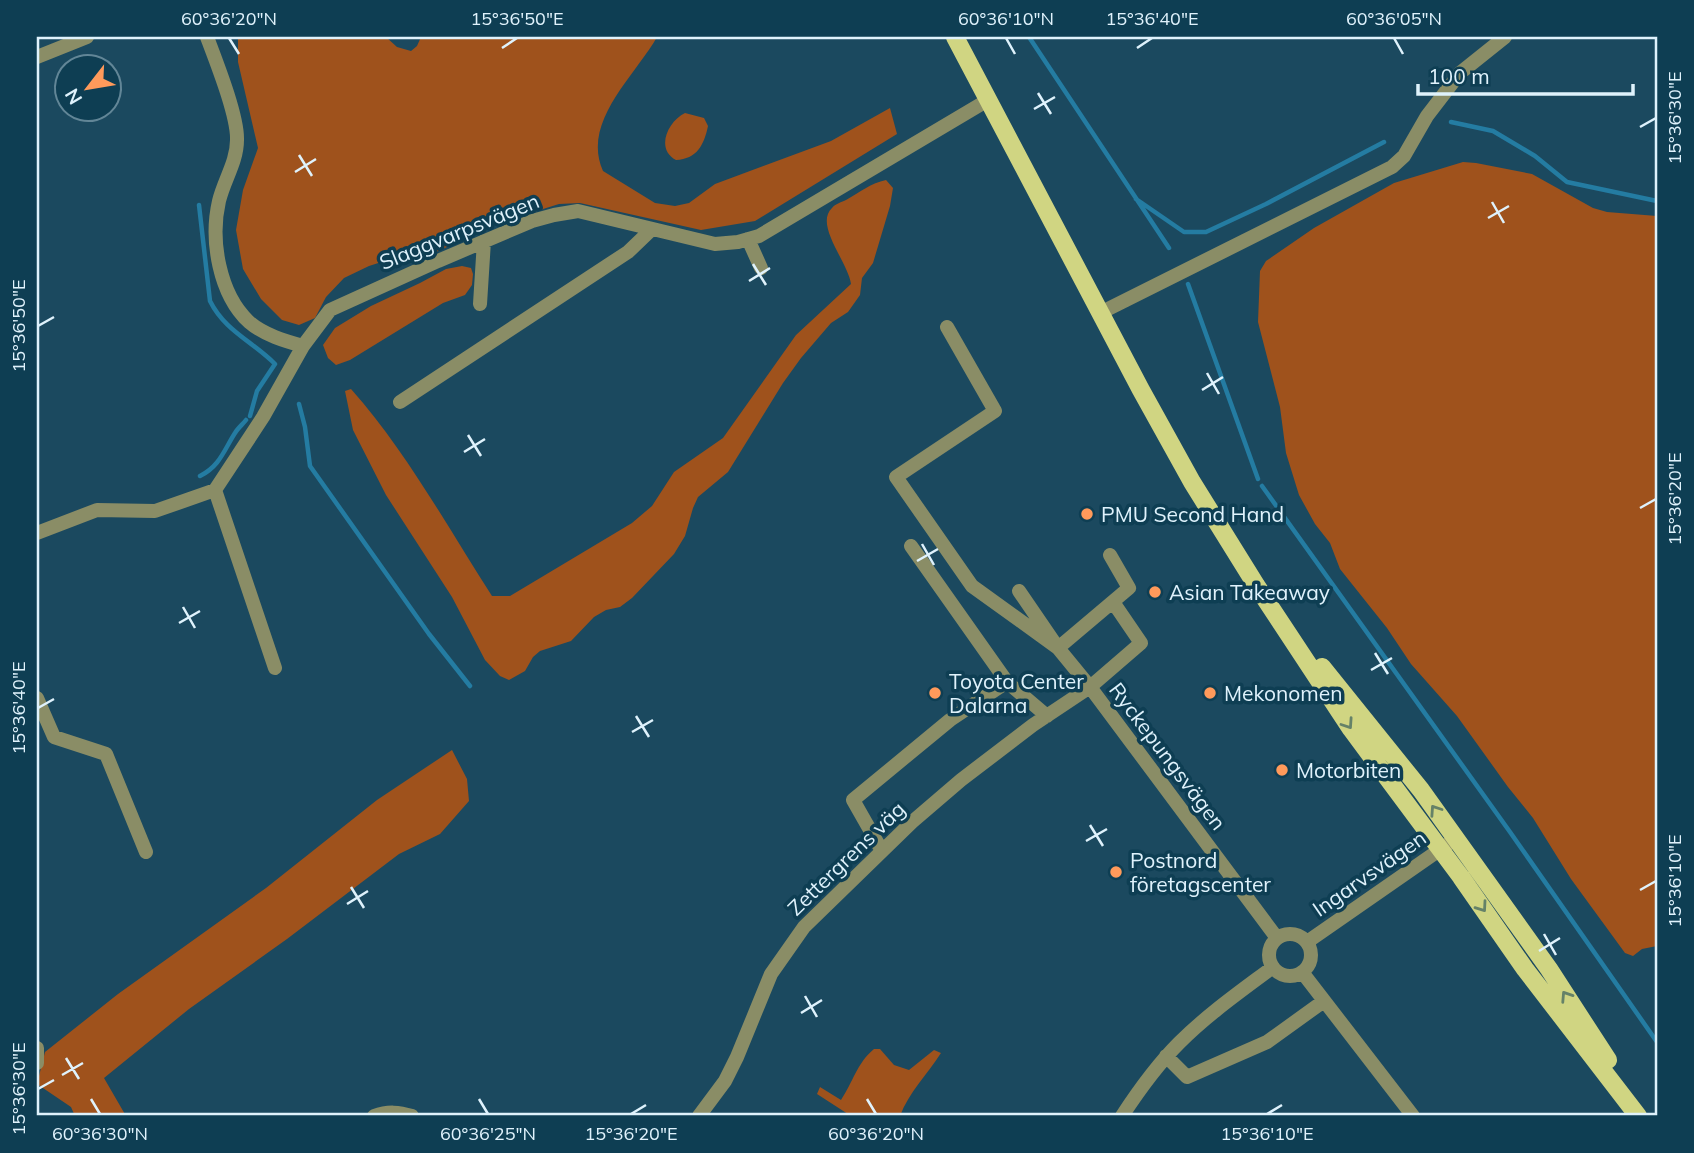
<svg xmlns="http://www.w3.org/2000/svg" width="1694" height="1153" viewBox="0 0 1694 1153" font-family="Mulish,sans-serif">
<rect width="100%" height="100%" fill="#1b495f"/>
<!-- green -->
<path fill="#9f521c" d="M 238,37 L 386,37 L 397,47 L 411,51 L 417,46 L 421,37 L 657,37 C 635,76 581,122 603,171 L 655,203 L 675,206 L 689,203 L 715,184 L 831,141 L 890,108 L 897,134 L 755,221 L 701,230 L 580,203 L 559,204 L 498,223 L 432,254 L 411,258 L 397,257 L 369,266 L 344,278 L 326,297 L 315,318 L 299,325 L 282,320 L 261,299 L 243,269 L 236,230 L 243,190 L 258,148 L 238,62 Z
M 685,113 L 704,118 L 708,126 C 704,145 697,159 676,160 C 655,149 668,121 685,113 Z
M 1463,162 L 1476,163 L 1532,174 L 1593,208 L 1607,212 L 1657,216 L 1657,946 L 1642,949 L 1633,956 L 1625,953 L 1571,879 L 1533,818 L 1508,787 L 1457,716 L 1411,664 L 1387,628 L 1340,569 L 1330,543 L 1315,524 L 1299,495 L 1286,453 L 1280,407 L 1258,322 L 1260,271 L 1266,261 L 1314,228 L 1394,183 Z
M 886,180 L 893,188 L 890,206 L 873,263 L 862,278 L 860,295 L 848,312 L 831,323 L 801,358 L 783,383 L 728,472 L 698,497 L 693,508 L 685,536 L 674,554 L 632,598 L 620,607 L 606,610 L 594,617 L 571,641 L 540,651 L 533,657 L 525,671 L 509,680 L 500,676 L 485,660 L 452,597 L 386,495 L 353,430 L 345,391 L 351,389 C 406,451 447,526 492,596 L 510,596 L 632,523 L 652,506 L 674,472 L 723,438 L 796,335 L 851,284 C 848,262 814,225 832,208 C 835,204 842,202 846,200 C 860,192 871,183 886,180 Z
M 462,266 L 471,268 L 473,274 L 472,285 L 465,295 L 443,303 L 350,360 L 336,365 L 328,358 L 323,345 L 335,328 L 371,306 L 420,283 L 446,269 Z
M 452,750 L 467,779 L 469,801 L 440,834 L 399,854 L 287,939 L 189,1009 L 104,1078 L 126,1116 L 75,1116 L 71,1107 L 37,1084 L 45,1052 L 118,994 L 266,888 L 377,800 Z
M 874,1049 L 880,1049 L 894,1065 L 909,1070 L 934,1050 L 941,1053 C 927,1075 909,1092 900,1116 L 851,1116 L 817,1094 L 820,1087 L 841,1100 C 853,1082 857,1063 874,1049 Z"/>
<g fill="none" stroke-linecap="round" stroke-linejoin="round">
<!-- stream -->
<path stroke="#247ca2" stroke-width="4.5" d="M 1029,37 L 1169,248
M 1451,122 L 1493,131 L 1535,156 L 1567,182 L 1657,201
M 1136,199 L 1184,232 L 1206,232 L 1266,204 L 1384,142
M 199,205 L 210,301 C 225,331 252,341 275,364 L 257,391 L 250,416
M 1188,284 L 1258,479
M 299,404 L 305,427 L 310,466 L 429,634 L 470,686
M 200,476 C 220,466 224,450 235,433 C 238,428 243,424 246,420
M 1262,486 L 1510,832 L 1657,1042"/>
<!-- minor -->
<path stroke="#8a8d66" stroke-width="14" d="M 207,37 C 216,61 238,116 237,140 C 237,162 224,180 219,201 C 210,240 219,294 249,322 C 264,335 285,341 303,346
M 37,57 L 87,37
M 748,239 L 761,268
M 480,304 L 484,241
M 1100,313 L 1392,167 L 1404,156 L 1427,116 L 1460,73 L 1505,37
M 947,327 L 995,411 L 896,477 L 972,586 L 1058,648 L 1129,588 L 1110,555
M 400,402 L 628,252 L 652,229
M 37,533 L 97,510 L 155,511 L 215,490
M 911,546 L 1007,682 L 1047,716
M 1113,602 L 1141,643 L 1090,687 L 1277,938
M 275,668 L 215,490 L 263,417 L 303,346 L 330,310 L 438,261 L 532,221 L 554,215 L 578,211 L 715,244 L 738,242 L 759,236 L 988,100
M 37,698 L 54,737 L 106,754 L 146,852
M 882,851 L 853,800 L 950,720 L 1007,682
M1269 955a21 21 0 1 1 42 0a21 21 0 1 1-42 0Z
M 1307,942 L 1448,844
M 1302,972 L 1413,1116
M 37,1048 L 37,1063
M 1166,1056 L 1187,1077 L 1267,1042 L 1324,1001
M 374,1116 C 388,1111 399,1112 412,1116
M 699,1116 L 725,1081 L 737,1057 L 771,974 L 804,927 L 912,822 L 961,780 L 1033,725 L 1090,687 L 1058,648 L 1019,591
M 1122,1116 C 1139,1090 1157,1065 1179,1043 C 1208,1014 1241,991 1273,967"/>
<!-- major -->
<path stroke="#d0d582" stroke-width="18" d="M 955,37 L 1141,390 L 1192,482 L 1256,585 L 1351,729 L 1461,877 L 1525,969 L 1638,1116
M 1322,667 L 1421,790 L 1549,969 L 1608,1060"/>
</g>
<!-- one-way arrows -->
<defs><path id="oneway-chevron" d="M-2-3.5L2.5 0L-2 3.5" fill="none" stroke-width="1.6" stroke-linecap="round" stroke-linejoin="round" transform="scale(1.75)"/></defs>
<g stroke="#658268">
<use href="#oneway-chevron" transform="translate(1348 724) rotate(56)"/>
<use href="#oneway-chevron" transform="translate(1435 810) rotate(-124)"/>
<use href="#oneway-chevron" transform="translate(1482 907) rotate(55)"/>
<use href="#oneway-chevron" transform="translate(1566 996) rotate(-123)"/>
</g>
<!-- ticks -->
<path fill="none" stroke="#dff2fc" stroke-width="2.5" d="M 229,38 L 239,54M 1006,38 L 1015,54M 1394,38 L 1403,54M 502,48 L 517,38M 1137,48 L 1152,38M 1038,93 L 1051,114M 1034,109 L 1055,97M 1640,127 L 1656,118M 299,155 L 312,176M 295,172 L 316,159M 1492,202 L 1504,223M 1488,218 L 1509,206M 753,264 L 766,285M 749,281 L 770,268M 38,326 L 54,317M 1207,373 L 1219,394M 1202,390 L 1223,377M 468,435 L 481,456M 464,452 L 485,439M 1640,508 L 1656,499M 922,544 L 934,565M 917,561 L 938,549M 183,607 L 195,628M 179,623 L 200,611M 1375,653 L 1388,674M 1371,670 L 1392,658M 38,708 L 54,699M 636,716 L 649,737M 632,732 L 653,720M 1090,825 L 1103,846M 1086,841 L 1107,829M 351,887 L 364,908M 1640,890 L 1656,881M 347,904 L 368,891M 1544,934 L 1556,955M 1539,951 L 1560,938M 805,996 L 817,1017M 801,1013 L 822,1000M 66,1058 L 79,1079M 62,1075 L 83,1063M 38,1089 L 54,1080M 91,1099 L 100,1114M 479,1099 L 488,1114M 867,1099 L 876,1114M 631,1114 L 646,1105M 1267,1114 L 1282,1105"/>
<!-- markers -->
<g fill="#ff9a5b" stroke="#0e3e53" stroke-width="2.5">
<circle cx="1087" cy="514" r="7"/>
<circle cx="1155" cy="592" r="7"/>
<circle cx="935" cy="693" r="7"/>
<circle cx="1210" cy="693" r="7"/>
<circle cx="1282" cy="770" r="7"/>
<circle cx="1116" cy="872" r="7"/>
</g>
<g text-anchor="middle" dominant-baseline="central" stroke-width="7" stroke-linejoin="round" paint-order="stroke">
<!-- street labels -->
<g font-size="21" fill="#dff2fc" stroke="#0e3e53">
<text transform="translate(459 231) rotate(-22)">Slaggvarpsvägen</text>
<text transform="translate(1168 756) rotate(53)">Ryckepungsvägen</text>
<text transform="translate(846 858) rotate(-44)">Zettergrens väg</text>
<text transform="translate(1369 873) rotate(-35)">Ingarvsvägen</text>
</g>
<!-- poi labels -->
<g font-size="21" fill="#dff2fc" stroke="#0e3e53" text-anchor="start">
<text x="1101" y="514">PMU Second Hand</text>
<text x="1169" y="592">Asian Takeaway</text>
<text x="949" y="681">Toyota Center<tspan x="949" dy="24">Dalarna</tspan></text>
<text x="1224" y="693">Mekonomen</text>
<text x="1296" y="770">Motorbiten</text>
<text x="1130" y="860">Postnord<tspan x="1130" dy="24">företagscenter</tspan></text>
</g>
</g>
<!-- border -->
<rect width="1694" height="1153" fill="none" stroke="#0e3e53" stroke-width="77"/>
<!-- north arrow -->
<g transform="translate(88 88) rotate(239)"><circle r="33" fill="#0e3e53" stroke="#628697" stroke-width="2"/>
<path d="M0-5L12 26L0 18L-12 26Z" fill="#ff9a5b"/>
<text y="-10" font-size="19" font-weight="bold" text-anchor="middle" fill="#dff2fc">N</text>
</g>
<!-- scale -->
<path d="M1418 84v10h215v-10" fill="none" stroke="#dff2fc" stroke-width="3.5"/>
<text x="1428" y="84" font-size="21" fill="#dff2fc" stroke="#0e3e53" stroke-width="5" paint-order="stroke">100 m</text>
<rect x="38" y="38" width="1618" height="1076" fill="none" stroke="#dff2fc" stroke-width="2.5"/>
<g font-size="18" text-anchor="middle" fill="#dff2fc">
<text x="229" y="25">60°36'20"N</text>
<text x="517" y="25">15°36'50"E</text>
<text x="1006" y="25">60°36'10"N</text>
<text x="1152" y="25">15°36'40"E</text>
<text x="1394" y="25">60°36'05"N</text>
<text transform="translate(1675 118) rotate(-90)" y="6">15°36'30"E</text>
<text transform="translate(19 326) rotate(-90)" y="6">15°36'50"E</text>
<text transform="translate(1675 499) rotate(-90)" y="6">15°36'20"E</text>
<text transform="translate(19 708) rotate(-90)" y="6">15°36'40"E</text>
<text transform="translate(1675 881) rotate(-90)" y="6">15°36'10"E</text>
<text transform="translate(19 1089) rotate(-90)" y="6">15°36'30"E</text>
<text x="100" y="1140">60°36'30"N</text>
<text x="488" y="1140">60°36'25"N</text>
<text x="631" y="1140">15°36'20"E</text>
<text x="876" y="1140">60°36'20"N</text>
<text x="1267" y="1140">15°36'10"E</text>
</g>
</svg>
